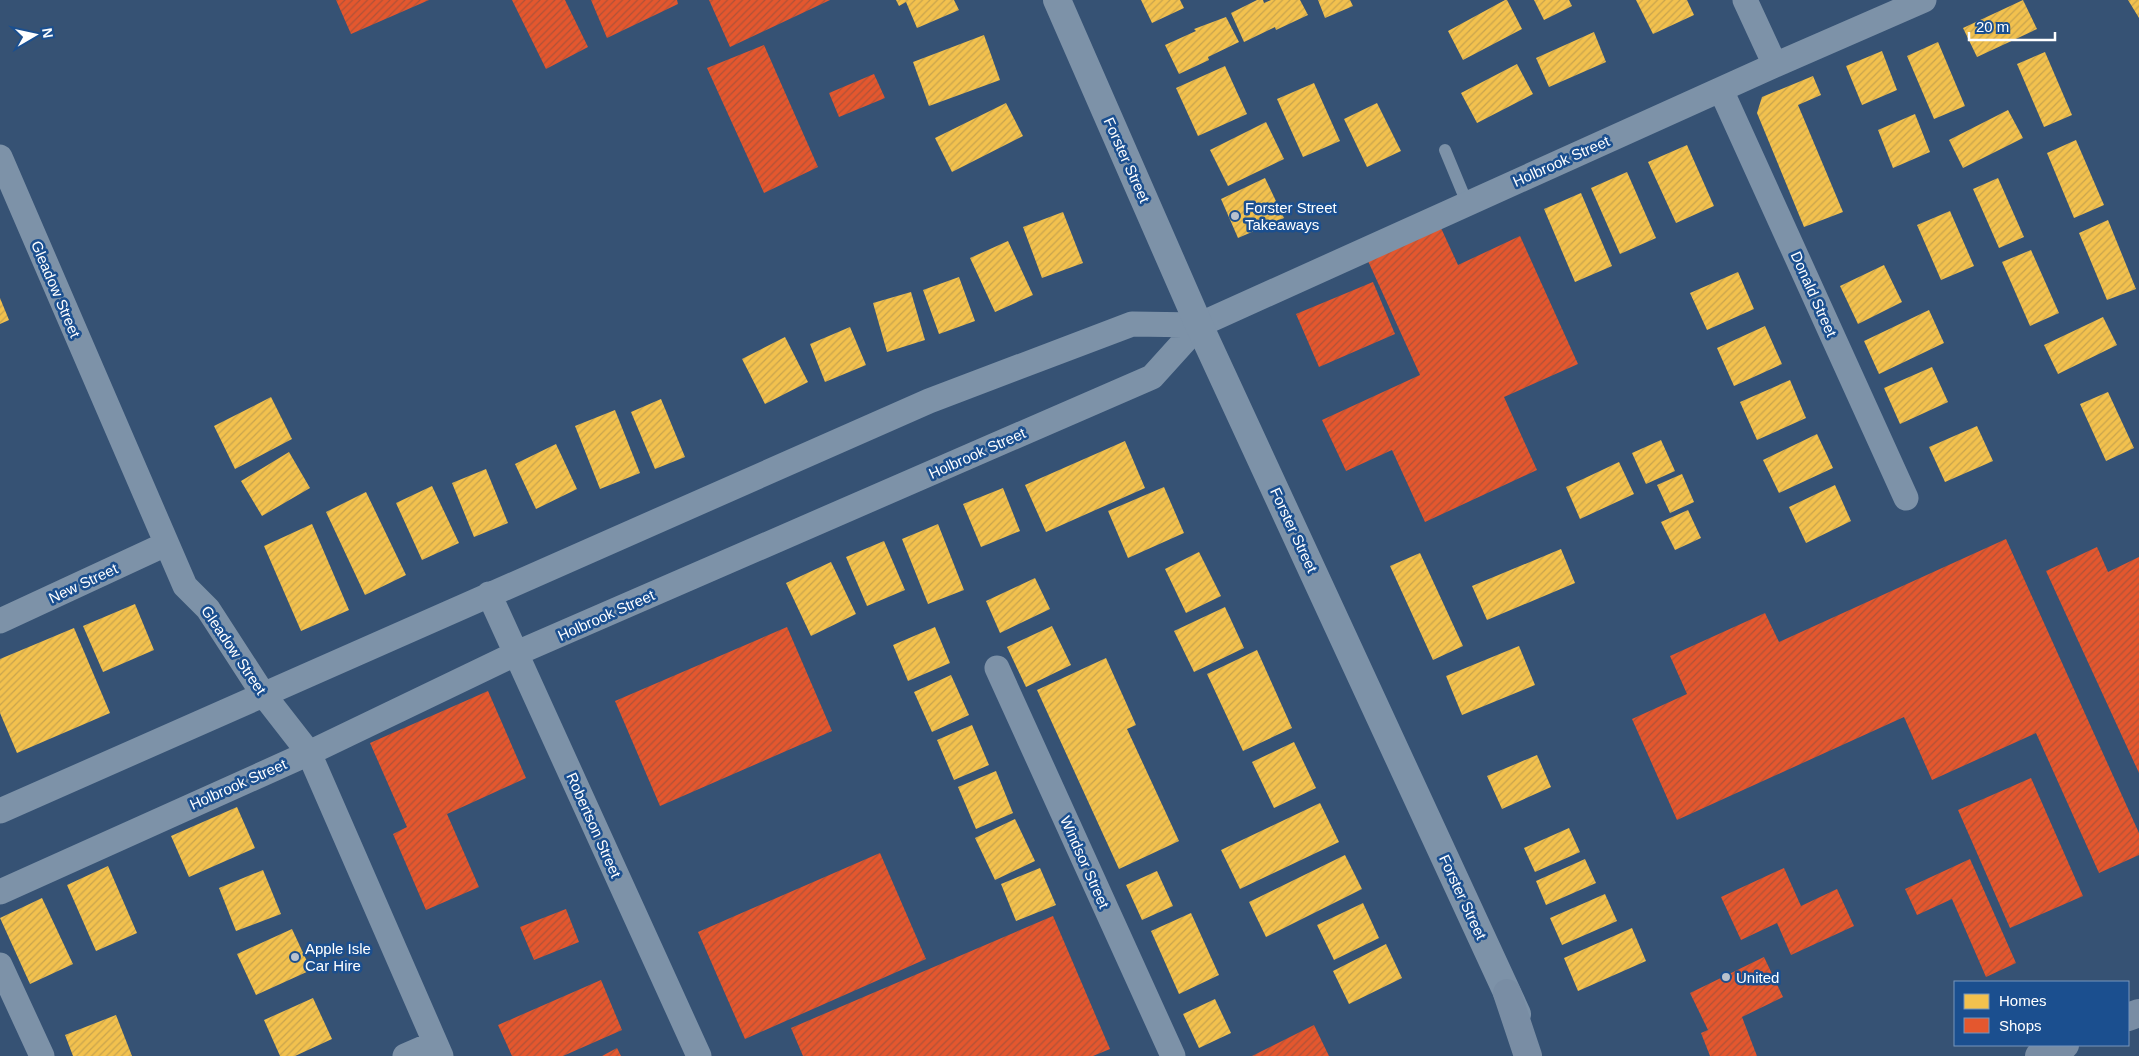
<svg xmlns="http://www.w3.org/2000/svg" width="2139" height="1056" viewBox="0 0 2139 1056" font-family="Helvetica,sans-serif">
<defs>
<pattern id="homes-hatch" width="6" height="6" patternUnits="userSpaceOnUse" patternTransform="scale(1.25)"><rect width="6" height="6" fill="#f2c14e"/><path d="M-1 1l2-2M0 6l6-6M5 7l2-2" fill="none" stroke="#c8a44e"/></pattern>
<pattern id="shops-hatch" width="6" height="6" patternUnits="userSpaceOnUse" patternTransform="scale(1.25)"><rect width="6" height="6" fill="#e4572e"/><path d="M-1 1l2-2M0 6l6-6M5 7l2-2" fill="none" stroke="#af5338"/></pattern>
</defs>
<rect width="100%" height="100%" fill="#365274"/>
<!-- homes -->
<path fill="url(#homes-hatch)" d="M 896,0 L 954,0 L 959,10 L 917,28 L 906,2 L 899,6 Z
M 1141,0 L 1180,0 L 1184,8 L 1152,23 Z
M 1257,0 L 1263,0 L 1264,3 L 1271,0 L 1300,0 L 1308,15 L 1276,30 L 1275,27 L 1244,42 L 1231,13 Z
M 1318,0 L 1350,0 L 1353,6 L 1325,18 Z
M 1505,0 L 1507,0 L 1522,29 L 1463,60 L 1448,31 Z
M 1534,0 L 1569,0 L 1572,6 L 1544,20 Z
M 1636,0 L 1687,0 L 1694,15 L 1653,34 Z
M 2023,0 L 2037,29 L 1977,57 L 1963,28 Z
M 2128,0 L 2139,0 L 2139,18 Z
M 1226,17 L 1239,42 L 1208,57 L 1209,60 L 1179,74 L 1165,45 L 1196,31 L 1194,29 Z
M 1594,32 L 1606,62 L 1549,87 L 1536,58 Z
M 984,35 L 1000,80 L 929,106 L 913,62 Z
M 1938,42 L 1965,106 L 1934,119 L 1907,56 Z
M 1882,51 L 1897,90 L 1862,105 L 1846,66 Z
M 2045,52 L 2072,115 L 2044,127 L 2017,64 Z
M 1517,64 L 1533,94 L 1477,123 L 1461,93 Z
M 1225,66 L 1247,114 L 1198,136 L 1176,88 Z
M 1813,76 L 1821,95 L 1798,105 L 1843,212 L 1804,227 L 1757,113 L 1762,97 Z
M 1314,83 L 1340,141 L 1303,157 L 1277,99 Z
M 1006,103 L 1023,136 L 952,172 L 935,138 Z
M 1377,103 L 1401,151 L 1367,167 L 1344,119 Z
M 2008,110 L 2023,138 L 1963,168 L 1949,140 Z
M 1915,114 L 1930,152 L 1893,168 L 1878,130 Z
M 1266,122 L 1284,159 L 1228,186 L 1210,150 Z
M 2076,140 L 2104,205 L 2074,218 L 2047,153 Z
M 1687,145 L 1714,206 L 1676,223 L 1648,162 Z
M 1627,172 L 1656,238 L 1620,254 L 1591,188 Z
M 1265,178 L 1284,218 L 1238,238 L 1221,199 Z
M 1998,178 L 2024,237 L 1999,248 L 1973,189 Z
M 1581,193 L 1612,266 L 1575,282 L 1544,209 Z
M 1950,211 L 1974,266 L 1941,280 L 1917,225 Z
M 1063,212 L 1083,263 L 1042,278 L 1023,227 Z
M 2108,220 L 2136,289 L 2107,300 L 2079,233 Z
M 1008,241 L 1033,295 L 995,312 L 970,258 Z
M 2031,250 L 2059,313 L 2030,326 L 2002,262 Z
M 1884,265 L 1902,302 L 1858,324 L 1840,286 Z
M 1738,272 L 1754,309 L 1707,330 L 1690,293 Z
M 959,277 L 975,321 L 939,334 L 923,290 Z
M 911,292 L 925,340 L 887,352 L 873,303 Z
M 0,298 L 9,320 L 0,324 Z
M 1929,310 L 1944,343 L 1879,374 L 1864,341 Z
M 2103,317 L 2117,345 L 2058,374 L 2044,345 Z
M 1765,326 L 1782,364 L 1734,386 L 1717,348 Z
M 850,327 L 866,365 L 825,382 L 810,344 Z
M 785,337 L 808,382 L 765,404 L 742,359 Z
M 1932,367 L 1948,402 L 1900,424 L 1884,388 Z
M 1790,380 L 1806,418 L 1757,440 L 1740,402 Z
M 2108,392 L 2134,448 L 2106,461 L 2080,404 Z
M 271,397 L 292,439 L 235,469 L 214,426 Z
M 661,399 L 685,457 L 655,469 L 631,412 Z
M 615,410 L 640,473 L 600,489 L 575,426 Z
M 1977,426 L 1993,461 L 1945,482 L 1929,447 Z
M 1817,434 L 1833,468 L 1779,493 L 1763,460 Z
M 1661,440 L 1675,471 L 1646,484 L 1632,453 Z
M 1125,441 L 1145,488 L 1046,532 L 1025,485 Z
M 556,444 L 577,489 L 536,509 L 515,464 Z
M 289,452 L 310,488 L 262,516 L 241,481 Z
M 1619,462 L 1634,494 L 1580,519 L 1566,487 Z
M 486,469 L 508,523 L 474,537 L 452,483 Z
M 1682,474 L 1694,502 L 1670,513 L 1657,485 Z
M 1835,485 L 1851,521 L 1806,543 L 1789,507 Z
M 432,486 L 459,543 L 422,560 L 396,503 Z
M 1164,487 L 1184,533 L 1128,558 L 1108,511 Z
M 1003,488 L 1020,531 L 981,547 L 963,504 Z
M 366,492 L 406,575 L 365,595 L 326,512 Z
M 1688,510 L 1701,538 L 1675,550 L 1661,522 Z
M 312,524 L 349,610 L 301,631 L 264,546 Z
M 938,524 L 964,590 L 928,604 L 902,539 Z
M 884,541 L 905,590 L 867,606 L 846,557 Z
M 1561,549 L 1575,583 L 1487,620 L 1472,586 Z
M 1199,552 L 1221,596 L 1186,613 L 1165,569 Z
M 1420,553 L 1463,646 L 1433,660 L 1390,566 Z
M 831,562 L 856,614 L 811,636 L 786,583 Z
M 1035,578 L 1050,609 L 1000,633 L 986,601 Z
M 135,604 L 154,650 L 103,672 L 83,626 Z
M 1225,607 L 1244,648 L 1194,672 L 1174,631 Z
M 1052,626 L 1071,665 L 1026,687 L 1007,647 Z
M 935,627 L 950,663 L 908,681 L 893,645 Z
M 74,628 L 110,713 L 17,753 L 0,713 L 0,659 Z
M 1519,646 L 1535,685 L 1462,715 L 1446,676 Z
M 1257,650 L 1292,728 L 1243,751 L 1207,674 Z
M 1106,658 L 1136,725 L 1127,729 L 1179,841 L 1119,869 L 1037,690 Z
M 951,675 L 969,715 L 932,732 L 914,692 Z
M 972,725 L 989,765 L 954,780 L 937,740 Z
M 1294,742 L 1316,788 L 1274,808 L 1252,762 Z
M 1537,755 L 1551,787 L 1502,809 L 1487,776 Z
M 996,771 L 1013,813 L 976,829 L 958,787 Z
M 1320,803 L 1339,842 L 1240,889 L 1221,850 Z
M 237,807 L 255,848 L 189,877 L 171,836 Z
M 1015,819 L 1035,861 L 995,880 L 975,838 Z
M 1569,828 L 1580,852 L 1535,872 L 1524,848 Z
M 1345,855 L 1362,889 L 1266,937 L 1249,902 Z
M 1585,859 L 1596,883 L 1546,905 L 1536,881 Z
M 108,866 L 137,933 L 96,951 L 67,885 Z
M 1040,868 L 1056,905 L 1016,921 L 1001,884 Z
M 263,870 L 281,914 L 236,931 L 219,888 Z
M 1157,871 L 1173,906 L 1142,920 L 1126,885 Z
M 1605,894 L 1617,921 L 1562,945 L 1550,918 Z
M 42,898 L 73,964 L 30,984 L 0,918 Z
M 1363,903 L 1379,938 L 1334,960 L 1317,925 Z
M 1191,913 L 1219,975 L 1179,994 L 1151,931 Z
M 1632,928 L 1646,961 L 1578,991 L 1564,958 Z
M 292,929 L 311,970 L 256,995 L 237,954 Z
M 1386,944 L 1402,978 L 1349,1004 L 1333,971 Z
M 313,998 L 332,1039 L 295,1056 L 280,1056 L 264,1020 Z
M 1215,999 L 1231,1033 L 1199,1048 L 1183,1014 Z
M 116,1015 L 132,1056 L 73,1056 L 65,1035 Z"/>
<!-- shops -->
<path fill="url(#shops-hatch)" d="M 336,0 L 429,0 L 351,34 Z
M 512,0 L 565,0 L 588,47 L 546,69 Z
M 591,0 L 677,0 L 678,4 L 607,38 Z
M 709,0 L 830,0 L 730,47 Z
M 764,45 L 818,167 L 764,193 L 707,68 Z
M 874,74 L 885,98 L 839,117 L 829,93 Z
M 1441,228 L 1458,265 L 1520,236 L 1578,364 L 1504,397 L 1537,470 L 1425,522 L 1392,450 L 1346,471 L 1322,420 L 1420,375 L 1368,261 Z
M 1373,282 L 1395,334 L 1319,367 L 1296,314 Z
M 2006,539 L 2139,833 L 2139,855 L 2099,873 L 2036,733 L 1932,780 L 1904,717 L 1677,820 L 1632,719 L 1687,694 L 1670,656 L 1765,613 L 1779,642 Z
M 2097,547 L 2108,572 L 2139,557 L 2139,773 L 2046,571 Z
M 787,627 L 832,731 L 660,806 L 615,701 Z
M 488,691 L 526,778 L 447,814 L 479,887 L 426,910 L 393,834 L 407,827 L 370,743 Z
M 2031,778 L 2083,896 L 2010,928 L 1958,810 Z
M 880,853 L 926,959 L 745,1039 L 698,932 Z
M 1970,859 L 2016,963 L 1986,977 L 1952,899 L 1917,915 L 1905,889 Z
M 1784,868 L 1801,906 L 1837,889 L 1854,926 L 1791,955 L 1777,923 L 1741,940 L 1721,897 Z
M 566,909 L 579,942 L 534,960 L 520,927 Z
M 1053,916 L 1110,1049 L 1093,1056 L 803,1056 L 791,1028 Z
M 1764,957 L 1783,997 L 1742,1017 L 1757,1056 L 1710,1056 L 1701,1033 L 1708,1030 L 1690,993 Z
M 601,980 L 622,1030 L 563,1056 L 512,1056 L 498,1025 Z
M 1314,1025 L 1329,1056 L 1252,1056 Z
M 617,1048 L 621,1056 L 602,1056 Z"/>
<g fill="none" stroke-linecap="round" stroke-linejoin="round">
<!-- service -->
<path stroke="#7d92a8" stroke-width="12" d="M 1445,150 L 1467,203"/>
<!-- minor -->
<path stroke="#7d92a8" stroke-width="25" d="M 1745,0 L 1775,65
M 1721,90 L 1906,498
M 0,157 L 185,586 L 208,609 L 263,694 L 309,753 L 441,1056
M 489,594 L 699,1056
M 0,621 L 166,544
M 997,668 L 1173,1056
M 0,811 L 929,401 L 1132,324 L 1199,325
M 0,892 L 309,753 L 517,653 L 1152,377 L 1199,325 L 1775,65 L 1924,0
M 0,965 L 42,1056
M 405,1056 L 435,1043"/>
<!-- tertiary -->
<path stroke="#7d92a8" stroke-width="28" d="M 1057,0 L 1199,325 L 1517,1014"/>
<!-- secondary -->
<path stroke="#798da4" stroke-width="28" d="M 1507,993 L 1528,1056
M 2128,1017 L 2139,1013
M 2039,1056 L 2065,1045"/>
</g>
<!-- markers -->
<g fill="#b9c2ce" stroke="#1b4f8f" stroke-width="2">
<circle cx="1235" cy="216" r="5"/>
<circle cx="295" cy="957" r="5"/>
<circle cx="1726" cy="977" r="5"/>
</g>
<g text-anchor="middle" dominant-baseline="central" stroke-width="5" stroke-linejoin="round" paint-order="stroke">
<!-- street labels -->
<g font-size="15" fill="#fff" stroke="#1b4f8f">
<text transform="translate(1127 160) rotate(66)">Forster Street</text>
<text transform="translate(1561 161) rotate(-24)">Holbrook Street</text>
<text transform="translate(56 289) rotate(67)">Gleadow Street</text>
<text transform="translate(1814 294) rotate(66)">Donald Street</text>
<text transform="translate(977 453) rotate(-24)">Holbrook Street</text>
<text transform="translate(1294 530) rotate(65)">Forster Street</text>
<text transform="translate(83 583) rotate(-25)">New Street</text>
<text transform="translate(606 615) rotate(-24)">Holbrook Street</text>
<text transform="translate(234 650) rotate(56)">Gleadow Street</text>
<text transform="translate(238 784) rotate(-24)">Holbrook Street</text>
<text transform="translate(594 825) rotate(66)">Robertson Street</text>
<text transform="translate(1085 862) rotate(66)">Windsor Street</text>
<text transform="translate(1463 897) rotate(65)">Forster Street</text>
</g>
<!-- poi labels -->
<g font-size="15" fill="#fff" stroke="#1b4f8f" text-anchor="start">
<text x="1245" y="207">Forster Street<tspan x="1245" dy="17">Takeaways</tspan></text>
<text x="305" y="948">Apple Isle<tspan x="305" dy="17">Car Hire</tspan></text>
<text x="1736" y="977">United</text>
</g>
</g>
<!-- legend -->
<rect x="1954" y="981" width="175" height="65" fill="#1b4f8f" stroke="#7695bc"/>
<rect x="1964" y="994" width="25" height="15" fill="#f2c14e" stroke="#7695bc"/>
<text x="1999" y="1006" font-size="15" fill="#ffffff">Homes</text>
<rect x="1964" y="1018" width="25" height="15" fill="#e4572e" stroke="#7695bc"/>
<text x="1999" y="1031" font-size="15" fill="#ffffff">Shops</text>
<!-- north arrow -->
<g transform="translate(35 35) rotate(81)" stroke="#1b4f8f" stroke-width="4" paint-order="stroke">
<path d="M0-4L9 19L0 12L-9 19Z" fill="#ffffff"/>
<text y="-8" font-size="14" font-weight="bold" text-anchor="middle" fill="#ffffff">N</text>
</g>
<!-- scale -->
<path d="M1969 32v8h86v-8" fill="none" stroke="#ffffff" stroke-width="2.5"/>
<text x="1976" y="32" font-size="15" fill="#ffffff" stroke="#1b4f8f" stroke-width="4" paint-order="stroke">20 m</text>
</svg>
